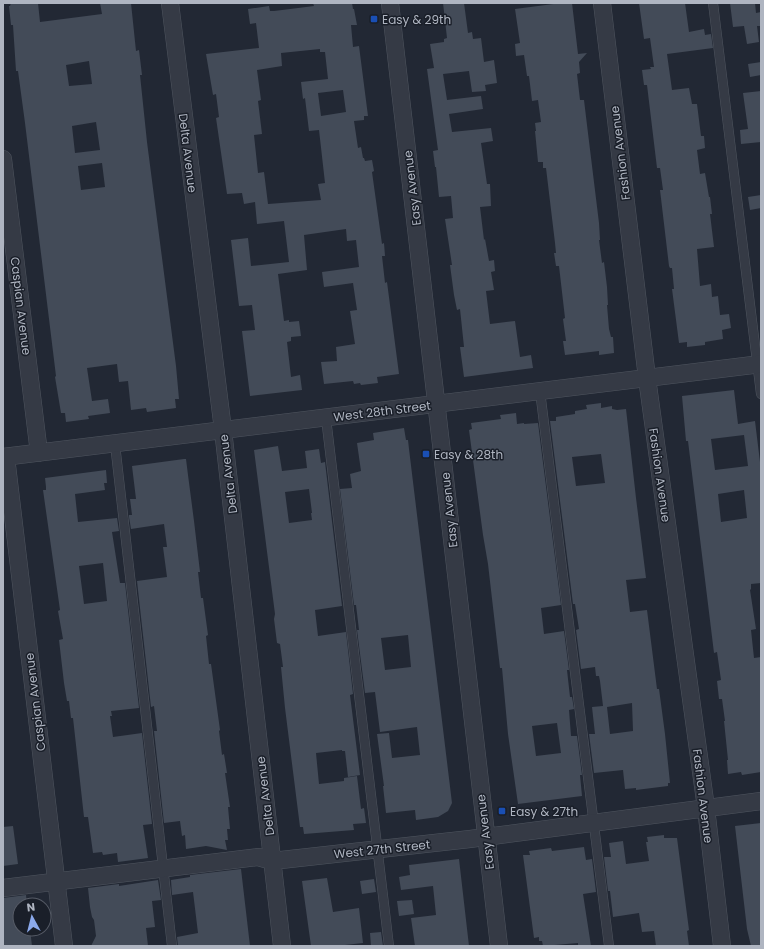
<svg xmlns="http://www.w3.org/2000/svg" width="764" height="949" viewBox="0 0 764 949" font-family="Poppins,sans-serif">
<rect width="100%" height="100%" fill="#222834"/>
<!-- building -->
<path fill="#434b58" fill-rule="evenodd" d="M 11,3 L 38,3 L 40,22 L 102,14 L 100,3 L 131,3 L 136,51 L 139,50 L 142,75 L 140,75 L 147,142 L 176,366 L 179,399 L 175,399 L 176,408 L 147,412 L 146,408 L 131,410 L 128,381 L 119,382 L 117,364 L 87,368 L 92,401 L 108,399 L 110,413 L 88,416 L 89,419 L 66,422 L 65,413 L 61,413 L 55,377 L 56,376 L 25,123 L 18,71 L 16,71 L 13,25 L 11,25 L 9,6 L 10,6 ZM 89,61 L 92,84 L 69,86 L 66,65 ZM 96,122 L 100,150 L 75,153 L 72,126 ZM 102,163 L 105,187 L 81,190 L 78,166 Z
M 313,3 L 352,3 L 353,9 L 354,9 L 357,25 L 351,25 L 353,47 L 359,46 L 368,116 L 364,116 L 364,120 L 354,121 L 358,148 L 361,147 L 363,158 L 364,158 L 365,161 L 372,160 L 374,171 L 372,172 L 382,244 L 384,243 L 385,256 L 382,256 L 385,283 L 387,282 L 399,374 L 377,377 L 378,383 L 361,385 L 360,383 L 354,384 L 353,381 L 324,384 L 321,362 L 337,361 L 336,347 L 355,344 L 350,311 L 357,310 L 353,283 L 324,287 L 322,272 L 359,267 L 356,240 L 347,241 L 346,229 L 304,235 L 307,270 L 278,274 L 284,321 L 289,320 L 289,322 L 299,321 L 301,336 L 291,337 L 291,341 L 287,342 L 291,377 L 300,375 L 302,390 L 250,396 L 242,331 L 255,330 L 252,305 L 239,306 L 231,240 L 248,238 L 251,266 L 289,262 L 284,221 L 257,224 L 255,202 L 244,204 L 242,193 L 227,194 L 216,118 L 219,117 L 216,94 L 213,95 L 206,54 L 259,48 L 256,23 L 250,24 L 248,9 L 269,6 L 270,11 L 274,11 L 314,6 ZM 320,49 L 320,52 L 325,52 L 328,79 L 301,82 L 303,99 L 305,98 L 309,131 L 319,130 L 325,183 L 318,184 L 321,200 L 268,204 L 264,172 L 258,173 L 254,135 L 262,134 L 258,101 L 261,100 L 257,70 L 282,66 L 281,53 ZM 343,90 L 346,112 L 321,116 L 318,93 Z
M 443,3 L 464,3 L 468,33 L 472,32 L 473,39 L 481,38 L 484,62 L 494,60 L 497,83 L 485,85 L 486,91 L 472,92 L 469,71 L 443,74 L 447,100 L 481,96 L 483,109 L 449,114 L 452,132 L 491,128 L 493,141 L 481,143 L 487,184 L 490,184 L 491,206 L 480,207 L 484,240 L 485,239 L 489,261 L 494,260 L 495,271 L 491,272 L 494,290 L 486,291 L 490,324 L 515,321 L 520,357 L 531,355 L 533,368 L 464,377 L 460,347 L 464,347 L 460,309 L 457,310 L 454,295 L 450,265 L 452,265 L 445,219 L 453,218 L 451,196 L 439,197 L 436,167 L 435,167 L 433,151 L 438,150 L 427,69 L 434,68 L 430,44 L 444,42 L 444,39 L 447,38 Z
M 561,3 L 572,3 L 578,54 L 587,53 L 579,62 L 580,73 L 577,74 L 580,100 L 584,100 L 587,125 L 599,223 L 600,240 L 599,240 L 602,263 L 604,262 L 607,287 L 608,305 L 607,305 L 609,329 L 611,337 L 613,337 L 614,353 L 599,355 L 599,351 L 565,355 L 563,341 L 566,341 L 563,319 L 565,318 L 559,266 L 556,266 L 554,253 L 556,253 L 555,243 L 546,168 L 543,168 L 543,162 L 538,162 L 535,131 L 536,131 L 535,123 L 541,122 L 538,100 L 532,101 L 529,76 L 527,76 L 524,55 L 516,56 L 515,44 L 520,43 L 515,9 Z
M 639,3 L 685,3 L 689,32 L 704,29 L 705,35 L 711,34 L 713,48 L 667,54 L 672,90 L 689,88 L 692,104 L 697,104 L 701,136 L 704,136 L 705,148 L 697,150 L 700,174 L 705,173 L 709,197 L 710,197 L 712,214 L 710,214 L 714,247 L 697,249 L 700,286 L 711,284 L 712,297 L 718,296 L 720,315 L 729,314 L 731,328 L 722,330 L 723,339 L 705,342 L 705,345 L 687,347 L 687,342 L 679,343 L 672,289 L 674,289 L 672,268 L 670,268 L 669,266 L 660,190 L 663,190 L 660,168 L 657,168 L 647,85 L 644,85 L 642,70 L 651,69 L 650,67 L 654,67 L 650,38 L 644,39 Z
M 730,3 L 755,3 L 756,13 L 761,12 L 761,26 L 757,26 L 759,42 L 747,44 L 744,26 L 733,27 Z
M 761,62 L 761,75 L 750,77 L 748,64 Z
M 761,91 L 761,142 L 741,144 L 740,130 L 748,129 L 743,93 Z
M 761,195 L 761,208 L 750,210 L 748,197 Z
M 734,390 L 738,424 L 755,421 L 760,462 L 761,461 L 761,583 L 751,584 L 751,589 L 750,590 L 756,629 L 751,630 L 754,658 L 761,657 L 761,772 L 742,775 L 741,772 L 728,774 L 727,760 L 728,760 L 724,721 L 725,721 L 722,699 L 719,699 L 717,681 L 721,680 L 717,652 L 714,653 L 688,441 L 686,441 L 682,396 ZM 744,435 L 748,466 L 715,470 L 711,439 ZM 744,490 L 747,518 L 721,522 L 718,494 Z
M 601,403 L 601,408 L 612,406 L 612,409 L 617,410 L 626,409 L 636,498 L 646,578 L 626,580 L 630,612 L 647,610 L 657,689 L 659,689 L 665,734 L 670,783 L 668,783 L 668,786 L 636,790 L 636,788 L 625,789 L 623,770 L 594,773 L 589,734 L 595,734 L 592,707 L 603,706 L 600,681 L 599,676 L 596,676 L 595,667 L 581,669 L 576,630 L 579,629 L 575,604 L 573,604 L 550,421 L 556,421 L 556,417 L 575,414 L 575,411 L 587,409 L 586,405 ZM 601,454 L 605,483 L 576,486 L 572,457 ZM 632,703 L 633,731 L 610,734 L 607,707 Z
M 516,413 L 517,424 L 524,423 L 524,424 L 538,423 L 561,605 L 541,608 L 544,634 L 564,631 L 569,670 L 567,670 L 570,697 L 572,697 L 574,709 L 569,710 L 571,736 L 577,736 L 582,775 L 580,775 L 582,796 L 518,804 L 508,734 L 502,668 L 500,668 L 488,564 L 483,535 L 469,430 L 472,429 L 471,423 L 501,419 L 500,415 ZM 557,723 L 561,753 L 536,756 L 532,726 Z
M 404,428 L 406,440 L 408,440 L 409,449 L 452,803 L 448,811 L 438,817 L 416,820 L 415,810 L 386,813 L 383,786 L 384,786 L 377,734 L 389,733 L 392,758 L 420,755 L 417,727 L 380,732 L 375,692 L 365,693 L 357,630 L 359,630 L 356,605 L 354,605 L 340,489 L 352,488 L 350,474 L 361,471 L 357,443 L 374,440 L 373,433 ZM 408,635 L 411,667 L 385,670 L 381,638 Z
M 278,446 L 282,471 L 307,468 L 305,451 L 319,449 L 321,463 L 325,462 L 342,606 L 315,610 L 318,636 L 346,632 L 353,694 L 350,695 L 360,775 L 348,777 L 345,751 L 342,751 L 342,750 L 316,753 L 319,784 L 344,781 L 344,778 L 357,776 L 361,809 L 364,808 L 366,823 L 353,824 L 354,830 L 304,834 L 303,827 L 300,827 L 285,708 L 281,667 L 283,667 L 280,644 L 277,643 L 274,619 L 275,614 L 254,450 ZM 309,489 L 312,513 L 311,513 L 312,520 L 289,523 L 285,492 Z
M 184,459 L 186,459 L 188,475 L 194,521 L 200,572 L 198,572 L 201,598 L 203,598 L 208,635 L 206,636 L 209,664 L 211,664 L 220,730 L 219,731 L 222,755 L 224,754 L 227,773 L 225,773 L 230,807 L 228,807 L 230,829 L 227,829 L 228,840 L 225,840 L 227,850 L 206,846 L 186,849 L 185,835 L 182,836 L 180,821 L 164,823 L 154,731 L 157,731 L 154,706 L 151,707 L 137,581 L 167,577 L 163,547 L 167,547 L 164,524 L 131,529 L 129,517 L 129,515 L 132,515 L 130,499 L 136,499 L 132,466 Z
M 106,470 L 107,483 L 104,483 L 105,490 L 75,494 L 78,522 L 117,518 L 119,531 L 112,532 L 120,583 L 125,583 L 139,708 L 111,711 L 112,716 L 110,716 L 113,737 L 142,733 L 152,824 L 143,825 L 148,858 L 118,862 L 117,853 L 103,855 L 102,852 L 93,853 L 88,817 L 84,817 L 73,718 L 71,718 L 69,701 L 67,701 L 64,683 L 59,640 L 63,639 L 58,611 L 60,610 L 43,490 L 46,490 L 46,487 L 45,478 ZM 103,563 L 107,601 L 84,604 L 79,566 Z
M 761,823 L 761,946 L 751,946 L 747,929 L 735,826 Z
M 13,826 L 18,864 L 3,866 L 3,827 Z
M 664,835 L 664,838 L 677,838 L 689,930 L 687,931 L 689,946 L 656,946 L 654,931 L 642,932 L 639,913 L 613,917 L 610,891 L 608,891 L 604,857 L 611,857 L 609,843 L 623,841 L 626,864 L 649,861 L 646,842 L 648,842 L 647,837 Z
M 584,847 L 586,860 L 592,859 L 596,892 L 583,894 L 591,946 L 578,946 L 578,943 L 543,946 L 542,941 L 539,941 L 539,937 L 534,938 L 523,855 L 530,855 L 529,851 L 551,848 L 552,851 Z
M 459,859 L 469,946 L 415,946 L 411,918 L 436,915 L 433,886 L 401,890 L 399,877 L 410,875 L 409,865 Z
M 241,869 L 250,946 L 178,946 L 177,937 L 198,933 L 193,892 L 172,895 L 171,880 L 190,877 L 190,875 Z
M 327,878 L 333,912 L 359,908 L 363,943 L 336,946 L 311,946 L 302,881 Z
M 374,879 L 376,892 L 362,894 L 360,881 Z
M 158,880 L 161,900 L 152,901 L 155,927 L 146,928 L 148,946 L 91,946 L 96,936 L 94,920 L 92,917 L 90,907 L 88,888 L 119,884 L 119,886 Z
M 26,895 L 27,905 L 20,905 L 20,929 L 30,929 L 32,946 L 3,946 L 3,898 Z
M 412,900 L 414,914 L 399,916 L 397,901 Z
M 381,932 L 383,946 L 371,946 L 370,933 Z"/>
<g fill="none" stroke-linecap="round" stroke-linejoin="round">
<defs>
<path id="service" d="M 713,3 L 761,394
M 540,391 L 609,946
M 326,418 L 389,946
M 115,444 L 172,946"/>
<path id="minor" d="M 170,3 L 223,430 L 282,946
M 390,3 L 499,946
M 602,3 L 647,378 L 706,808 L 722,946
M 3,159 L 39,453
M 3,457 L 761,364
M 6,457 L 64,946
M 3,888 L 258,857 L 272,861 L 470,839 L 761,801"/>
</defs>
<!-- service casing -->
<use href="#service" stroke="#4f555f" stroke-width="10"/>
<!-- minor casing -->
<use href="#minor" stroke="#4f555f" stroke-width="18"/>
<!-- service -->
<use href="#service" stroke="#353a45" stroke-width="9"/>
<!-- minor -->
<use href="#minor" stroke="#353a45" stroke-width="17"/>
</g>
<!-- markers -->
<g fill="#1a4fb4" stroke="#1a1f29" stroke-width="1.5">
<rect x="370" y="15" width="8" height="8" rx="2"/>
<rect x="422" y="450" width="8" height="8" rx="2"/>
<rect x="498" y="807" width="8" height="8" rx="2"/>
</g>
<g text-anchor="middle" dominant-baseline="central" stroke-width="3" stroke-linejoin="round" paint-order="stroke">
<!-- poi labels -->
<g font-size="12" fill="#afb5c1" stroke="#1a1f29" text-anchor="start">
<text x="382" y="19">Easy &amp; 29th</text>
<text x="434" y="454">Easy &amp; 28th</text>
<text x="510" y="811">Easy &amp; 27th</text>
</g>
<!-- street labels -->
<g font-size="12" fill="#afb5c1" stroke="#1a1f29">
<text transform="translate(188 153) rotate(83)">Delta Avenue</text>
<text transform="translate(620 153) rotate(-97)">Fashion Avenue</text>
<text transform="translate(412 188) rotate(-97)">Easy Avenue</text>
<text transform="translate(21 306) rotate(83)">Caspian Avenue</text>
<text transform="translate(382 411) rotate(-7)">West 28th Street</text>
<text transform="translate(228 474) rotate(-97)">Delta Avenue</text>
<text transform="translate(660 475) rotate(82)">Fashion Avenue</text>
<text transform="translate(449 510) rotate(-96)">Easy Avenue</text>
<text transform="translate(35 702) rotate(-97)">Caspian Avenue</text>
<text transform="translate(265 796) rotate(-97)">Delta Avenue</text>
<text transform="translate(703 796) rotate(83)">Fashion Avenue</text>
<text transform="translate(485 832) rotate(-97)">Easy Avenue</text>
<text transform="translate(382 849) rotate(-6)">West 27th Street</text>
</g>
</g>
<!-- border -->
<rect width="764" height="949" fill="none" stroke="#afb5c1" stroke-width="8"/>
<!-- north arrow -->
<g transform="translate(32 917) rotate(353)"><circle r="19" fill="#1a1f29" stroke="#565b66"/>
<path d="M0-3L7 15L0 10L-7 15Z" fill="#8ba9eb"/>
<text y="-6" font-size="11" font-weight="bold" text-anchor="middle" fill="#afb5c1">N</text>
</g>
</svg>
